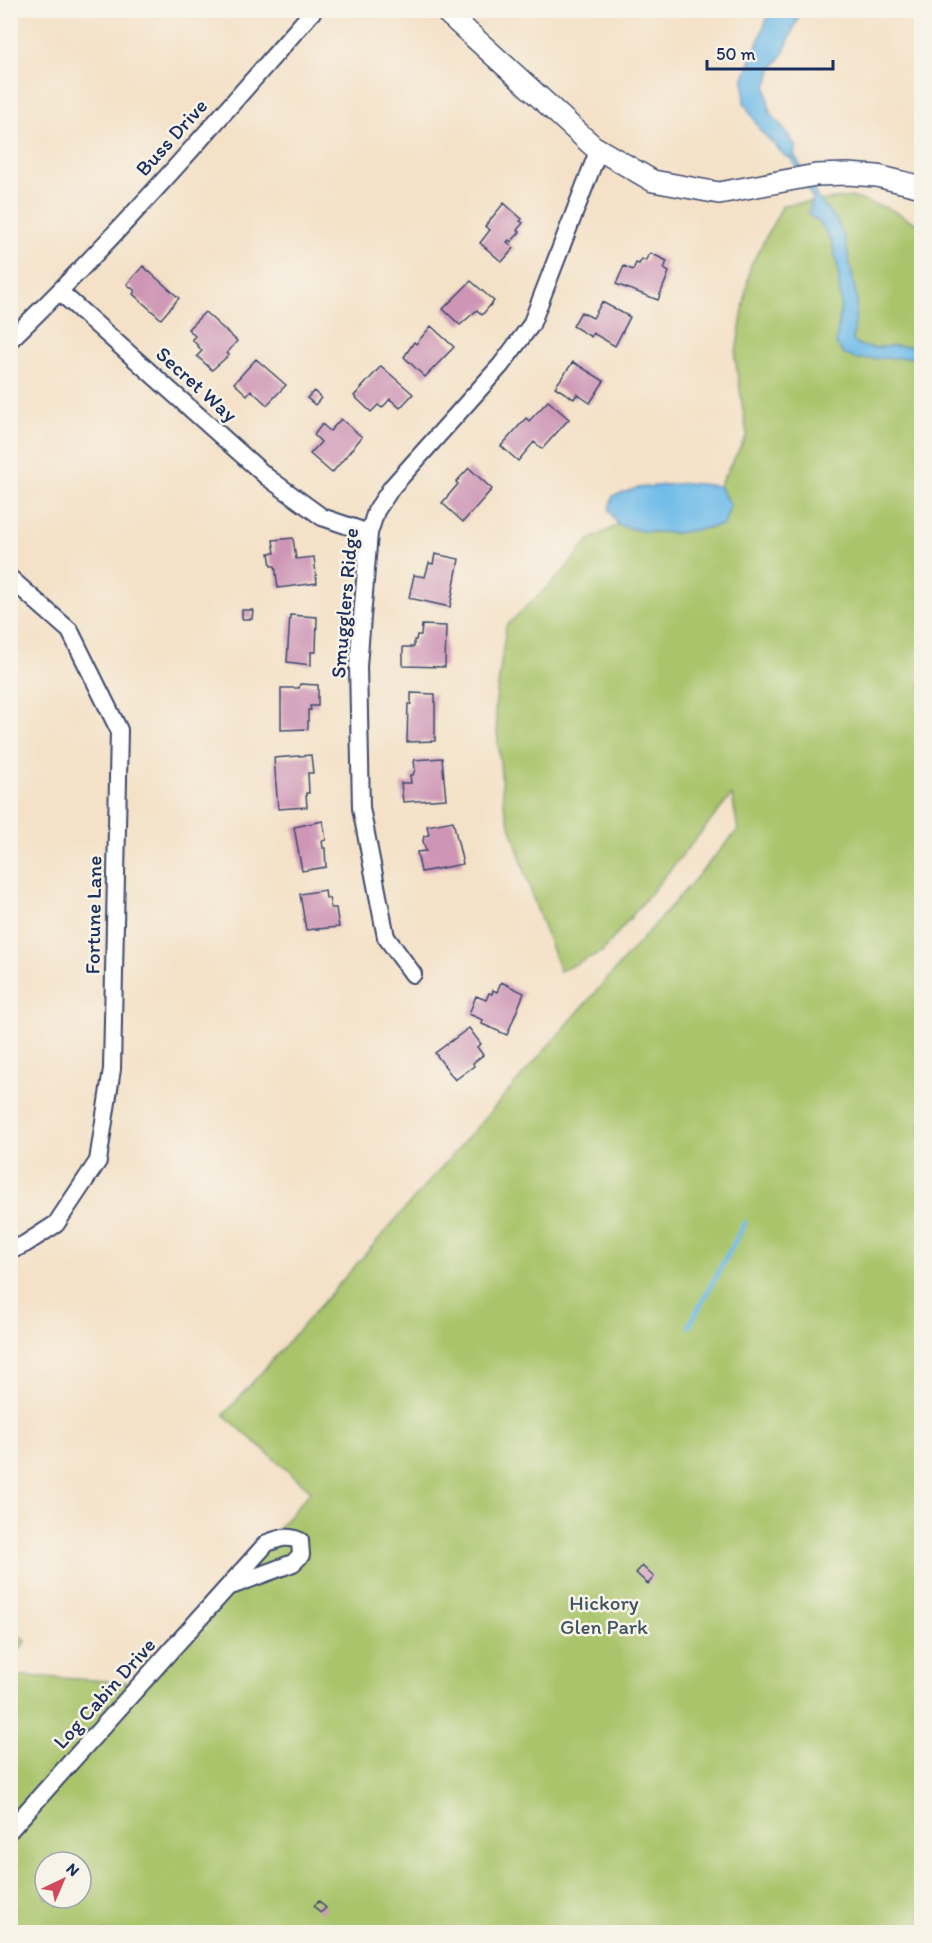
<svg xmlns="http://www.w3.org/2000/svg" width="932" height="1943" viewBox="0 0 932 1943" font-family="Itim,sans-serif">
<rect width="100%" height="100%" fill="#f7f3e8"/>
<filter id="ink" filterUnits="userSpaceOnUse"><feTurbulence type="fractalNoise" baseFrequency=".0167" numOctaves="2"/><feDisplacementMap in="SourceGraphic" scale="12" xChannelSelector="R" yChannelSelector="G"/><feConvolveMatrix kernelMatrix="1 2 1 2 8 2 1 2 1" color-interpolation-filters="sRGB"/></filter>
<filter id="wash" filterUnits="userSpaceOnUse"><feTurbulence type="fractalNoise" baseFrequency=".008" numOctaves="4" result="noise"/><feDisplacementMap in="SourceGraphic" scale="24" xChannelSelector="R" yChannelSelector="G"/><feGaussianBlur stdDeviation="1.35" result="paint"/><feColorMatrix in="noise" values="0 0 0 0 0 0 0 0 0 0 0 0 0 0 0 0 0 1.4 0 .05"/><feComposite in="paint" operator="in"/></filter>
<g filter="url(#wash)">
<rect width="100%" height="100%" fill="#f4e1c7"/>
<!-- green -->
<path fill="#a9c46b" stroke="#627a64" stroke-width="1.5" fill-rule="evenodd" d="M 851,197 L 890,209 L 921,226 L 921,1932 L 11,1932 L 10,1675 L 143,1683 L 311,1491 L 224,1415 L 738,830 L 732,795 L 602,952 L 560,971 L 534,901 L 504,806 L 495,708 L 506,626 L 563,572 L 589,540 L 618,525 L 642,531 L 676,533 L 724,525 L 730,505 L 719,486 L 747,435 L 735,358 L 750,267 L 783,205 ZM 45,1862 L 81,1862 L 81,1898 L 45,1898 Z
M 11,1628 L 26,1641 L 11,1659 Z"/>
<!-- water -->
<path fill="#70bce9" stroke="#4676a4" stroke-width="1.5" d="M 770,11 L 801,11 L 783,54 L 772,69 L 766,86 L 770,113 L 784,129 L 797,148 L 794,154 L 818,198 L 837,221 L 845,239 L 857,299 L 853,341 L 861,346 L 874,348 L 894,346 L 921,347 L 921,357 L 856,359 L 844,354 L 836,344 L 841,306 L 838,268 L 832,242 L 820,223 L 808,214 L 813,199 L 790,157 L 786,157 L 760,130 L 744,102 L 744,78 Z
M 686,483 L 719,486 L 730,505 L 724,525 L 676,533 L 642,531 L 618,525 L 609,510 L 613,496 L 637,488 Z"/>
<g fill="none" stroke-linecap="round" stroke-linejoin="round">
<!-- stream -->
<path stroke="#70bce9" stroke-width="5" d="M 689,1326 L 745,1223"/>
</g>
<g id="blocks">
<!-- building -->
<path fill="#ce95b5" d="M 504,203 L 522,219 L 520,221 L 523,223 L 517,230 L 520,232 L 511,242 L 509,240 L 507,242 L 514,248 L 502,262 L 480,243 L 490,230 L 485,226 Z
M 650,253 L 667,261 L 664,269 L 669,272 L 658,300 L 616,284 L 624,266 L 633,270 L 636,263 L 639,264 L 642,259 L 645,261 Z
M 143,266 L 179,298 L 161,319 L 133,294 L 135,291 L 127,284 Z
M 471,281 L 494,301 L 482,315 L 477,310 L 460,325 L 443,309 Z
M 602,302 L 630,317 L 615,346 L 593,333 L 591,337 L 573,326 L 581,312 L 593,318 Z
M 205,312 L 237,341 L 227,353 L 229,355 L 212,370 L 197,356 L 202,351 L 192,339 L 195,336 L 188,329 Z
M 431,326 L 454,347 L 425,377 L 404,357 L 414,342 L 416,344 Z
M 256,359 L 286,385 L 267,405 L 251,390 L 247,395 L 234,383 Z
M 573,362 L 604,381 L 590,403 L 577,394 L 574,399 L 555,387 Z
M 381,366 L 413,394 L 400,408 L 390,399 L 382,408 L 378,405 L 371,412 L 354,396 Z
M 314,391 L 321,398 L 315,405 L 307,398 Z
M 548,401 L 569,419 L 542,449 L 534,442 L 518,461 L 501,446 L 526,418 L 529,421 Z
M 341,419 L 362,437 L 332,473 L 310,454 L 321,442 L 314,435 L 322,424 L 330,431 Z
M 469,468 L 492,489 L 463,522 L 442,503 L 458,484 L 456,482 Z
M 293,538 L 296,559 L 314,557 L 317,583 L 278,588 L 275,566 L 271,566 L 269,553 L 275,553 L 273,540 Z
M 435,554 L 459,559 L 450,607 L 409,598 L 414,575 L 425,577 L 429,563 L 433,564 Z
M 242,610 L 253,610 L 252,619 L 242,619 Z
M 290,615 L 317,617 L 316,652 L 311,652 L 311,665 L 287,662 Z
M 422,625 L 446,626 L 445,667 L 403,666 L 403,647 L 414,647 L 414,640 L 416,640 L 417,635 L 421,635 Z
M 300,684 L 318,685 L 318,706 L 310,706 L 311,710 L 308,710 L 308,729 L 281,730 L 281,688 L 299,688 Z
M 411,693 L 435,694 L 435,741 L 407,742 L 408,704 L 411,704 Z
M 311,755 L 313,773 L 308,773 L 309,793 L 306,793 L 307,807 L 278,809 L 274,758 Z
M 442,758 L 446,799 L 403,802 L 401,783 L 411,783 L 410,775 L 413,775 L 415,770 L 414,760 Z
M 323,821 L 326,840 L 322,841 L 323,848 L 325,848 L 326,867 L 302,871 L 294,827 Z
M 453,821 L 463,864 L 421,872 L 417,852 L 426,851 L 423,841 L 424,836 L 429,835 L 427,826 Z
M 325,890 L 326,898 L 329,898 L 331,908 L 336,908 L 339,927 L 306,930 L 300,894 Z
M 501,982 L 524,993 L 507,1035 L 482,1024 L 483,1020 L 469,1014 L 476,996 L 486,1000 L 489,993 L 492,994 L 493,990 L 497,992 Z
M 469,1028 L 481,1044 L 477,1047 L 483,1055 L 473,1063 L 474,1066 L 455,1080 L 435,1053 Z
M 642,1566 L 654,1577 L 648,1584 L 636,1573 Z
M 319,1901 L 326,1908 L 320,1913 L 314,1906 Z"/>
</g>
</g>
<g filter="url(#ink)">
<use href="#blocks" fill-opacity="0" stroke="#3c4a6e" stroke-width="1.5"/>
<g fill="none" stroke-linecap="round" stroke-linejoin="round">
<defs>
<path id="minor" d="M 60,292 L 267,477 L 322,517 L 369,533
M 10,340 C 118,236 216,122 314,10
M 10,578 L 70,631 L 119,730 L 112,1069 L 98,1161 L 56,1224 L 25,1244 L 10,1251
M 413,974 L 386,937 L 361,808 L 358,666 L 369,533 L 376,511 L 392,487 L 501,365 L 531,325 L 599,149
M 10,1830 L 267,1543 C 280,1538 288,1535 300,1541 L 301,1555 L 293,1563 L 231,1586"/>
<path id="tertiary" d="M 444,10 L 593,146 L 653,181 L 719,193 L 816,175 L 847,174 L 877,176 L 922,187"/>
</defs>
<!-- minor casing -->
<use href="#minor" stroke="#3c4a6e" stroke-width="20"/>
<!-- tertiary casing -->
<use href="#tertiary" stroke="#3c4a6e" stroke-width="24"/>
<!-- minor -->
<use href="#minor" stroke="#fff" stroke-width="16"/>
<!-- tertiary -->
<use href="#tertiary" stroke="#fff" stroke-width="21"/>
</g>
</g>
<g text-anchor="middle" dominant-baseline="central" stroke-width="5" stroke-linejoin="round" paint-order="stroke">
<!-- street labels -->
<g font-size="21" fill="#1b2f5e" stroke="#f7f3e8">
<text transform="translate(171 137) rotate(-48)">Buss Drive</text>
<text transform="translate(197 384) rotate(42)">Secret Way</text>
<text transform="translate(344 603) rotate(-85)">Smugglers Ridge</text>
<text transform="translate(93 915) rotate(-89)">Fortune Lane</text>
<text transform="translate(104 1693) rotate(-48)">Log Cabin Drive</text>
</g>
<!-- park labels -->
<g font-size="21" fill="#3e5461" stroke="#f7f3e8">
<text x="604" y="1602">Hickory<tspan x="604" dy="24">Glen Park</tspan></text>
</g>
</g>
<!-- margin -->
<rect width="932" height="1943" fill="none" stroke="#f7f3e8" stroke-width="36"/>
<!-- north arrow -->
<g transform="translate(63 1880) rotate(44)"><circle r="28" fill="#f7f3e8" stroke="#9fa5b1" stroke-width="1.5"/>
<path d="M0-4.5L10 22L0 15L-10 22Z" fill="#d1495b"/>
<text y="-9" font-size="16" font-weight="bold" text-anchor="middle" fill="#1b2f5e">N</text>
</g>
<!-- scale -->
<path d="M707 60v9h126v-9" fill="none" stroke="#1b2f5e" stroke-width="3"/>
<text x="716" y="60" font-size="18" fill="#1b2f5e" stroke="#f7f3e8" stroke-width="4.5" paint-order="stroke">50 m</text>
</svg>
